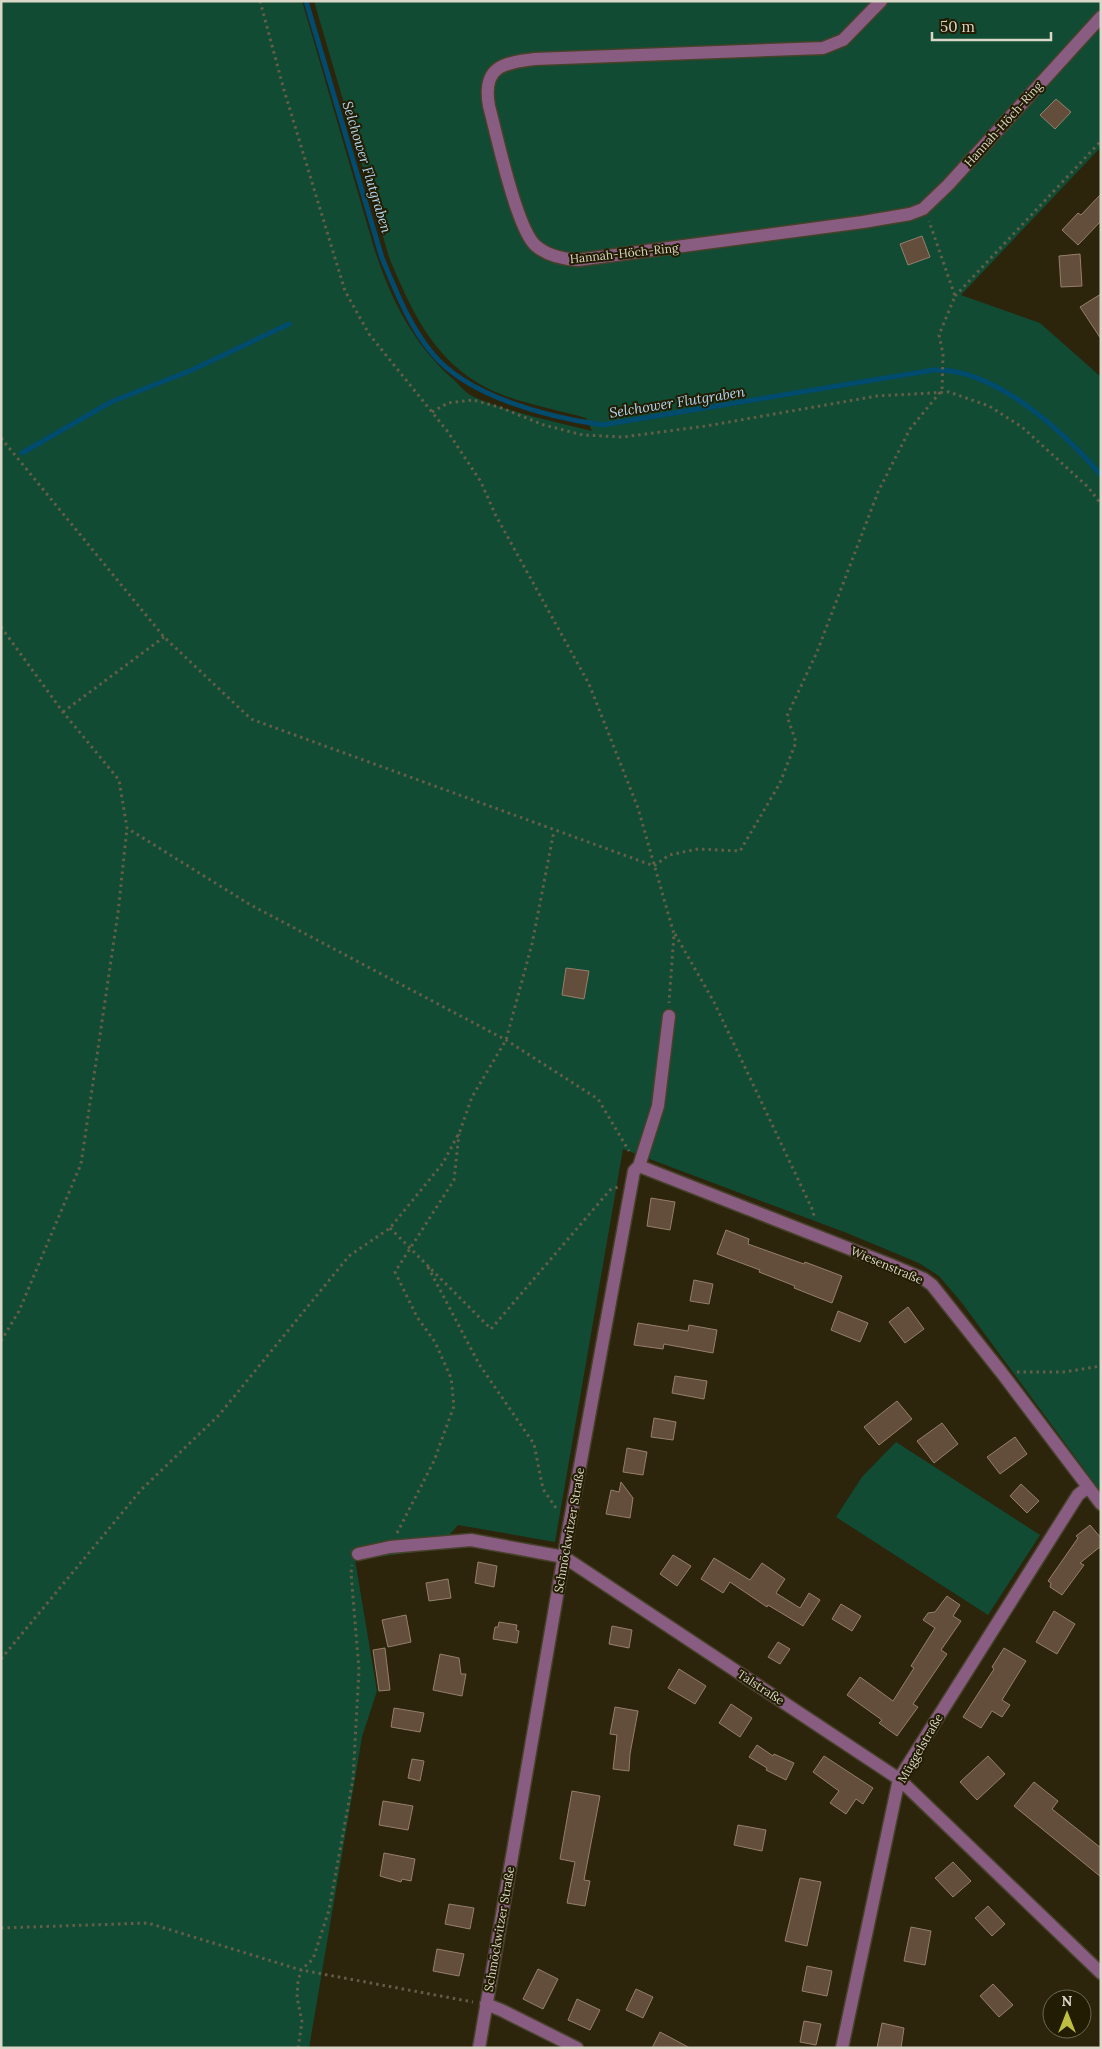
<svg xmlns="http://www.w3.org/2000/svg" width="1102" height="2049" viewBox="0 0 1102 2049" font-family="Lora,serif">
<rect width="100%" height="100%" fill="#2c250c"/>
<!-- green -->
<path fill="#114b33" d="M 1,1 L 302,1 L 374,248 C 391,300 413,344 454,380 C 460,386 467,394 474,397 C 510,413 554,421 592,431 L 586,418 C 554,409 517,403 487,388 C 433,360 411,310 389,257 L 314,1 L 1101,1 L 1101,147 L 961,295 L 1040,323 L 1101,377 L 1101,1492 L 962,1303 L 939,1276 L 919,1263 L 847,1233 L 623,1149 L 555,1542 L 458,1525 L 437,1549 L 355,1560 L 377,1691 L 362,1737 L 309,2048 L 1,2048 Z
M 896,1442 L 1040,1535 L 988,1615 L 836,1517 L 862,1477 Z"/>
<g fill="none" stroke-linecap="round" stroke-linejoin="round">
<!-- stream -->
<path stroke="#014b6f" stroke-width="5" d="M 306,1 L 382,258 C 396,291 409,325 432,353 C 468,397 548,417 602,425 L 934,370 C 995,368 1063,431 1101,475
M 22,453 L 111,402 L 192,370 L 289,324"/>
</g>
<!-- building -->
<path fill="#634d3b" stroke="#967f6b" d="M 1056,99 L 1071,112 L 1055,129 L 1040,115 Z
M 1101,194 L 1101,221 L 1078,245 L 1062,230 L 1078,213 L 1081,215 Z
M 922,236 L 930,257 L 908,265 L 900,244 Z
M 1080,254 L 1082,286 L 1061,287 L 1059,256 Z
M 1101,294 L 1101,339 L 1080,307 Z
M 566,968 L 589,971 L 584,999 L 562,995 Z
M 651,1198 L 675,1202 L 670,1230 L 647,1226 Z
M 726,1230 L 749,1239 L 748,1244 L 804,1264 L 805,1262 L 842,1276 L 832,1303 L 794,1288 L 795,1286 L 759,1272 L 760,1270 L 717,1254 Z
M 694,1280 L 713,1284 L 709,1304 L 690,1301 Z
M 908,1307 L 924,1329 L 905,1343 L 889,1322 Z
M 838,1311 L 868,1323 L 860,1342 L 831,1330 Z
M 638,1323 L 688,1331 L 689,1325 L 717,1330 L 713,1353 L 664,1344 L 663,1349 L 634,1345 Z
M 675,1376 L 707,1381 L 704,1399 L 672,1393 Z
M 897,1401 L 912,1419 L 879,1445 L 864,1427 Z
M 654,1418 L 676,1422 L 673,1440 L 651,1437 Z
M 942,1423 L 958,1444 L 934,1463 L 917,1441 Z
M 1015,1437 L 1027,1454 L 1000,1474 L 987,1457 Z
M 627,1448 L 647,1452 L 643,1475 L 623,1472 Z
M 621,1482 L 633,1498 L 630,1518 L 606,1514 L 611,1490 L 619,1492 Z
M 1021,1484 L 1039,1501 L 1027,1513 L 1010,1496 Z
M 1090,1525 L 1101,1538 L 1101,1546 L 1080,1563 L 1084,1565 L 1062,1595 L 1050,1587 L 1051,1583 L 1048,1581 L 1078,1538 L 1076,1536 Z
M 673,1555 L 691,1566 L 677,1586 L 660,1574 Z
M 714,1558 L 750,1580 L 762,1563 L 785,1579 L 776,1593 L 800,1608 L 809,1593 L 820,1600 L 803,1626 L 768,1605 L 767,1607 L 730,1582 L 723,1593 L 701,1579 Z
M 478,1562 L 497,1566 L 494,1587 L 475,1583 Z
M 448,1579 L 451,1598 L 429,1601 L 426,1583 Z
M 947,1596 L 960,1605 L 953,1616 L 961,1621 L 941,1650 L 947,1654 L 913,1704 L 918,1707 L 897,1736 L 879,1723 L 882,1720 L 847,1695 L 860,1677 L 893,1701 L 914,1668 L 911,1666 L 935,1628 L 923,1620 L 928,1613 L 935,1612 Z
M 841,1604 L 861,1616 L 852,1631 L 832,1619 Z
M 1054,1611 L 1075,1624 L 1057,1654 L 1036,1642 Z
M 406,1615 L 411,1642 L 388,1647 L 382,1620 Z
M 499,1622 L 517,1625 L 516,1630 L 519,1631 L 517,1643 L 493,1639 L 495,1627 L 498,1627 Z
M 612,1626 L 632,1630 L 629,1648 L 609,1644 Z
M 778,1642 L 790,1649 L 780,1664 L 768,1657 Z
M 385,1648 L 390,1690 L 379,1691 L 373,1650 Z
M 1004,1648 L 1026,1661 L 1002,1700 L 1010,1705 L 1002,1717 L 992,1711 L 981,1728 L 963,1717 L 994,1669 L 992,1667 Z
M 440,1654 L 459,1658 L 461,1674 L 466,1674 L 462,1696 L 433,1690 Z
M 679,1669 L 706,1686 L 695,1704 L 668,1688 Z
M 731,1704 L 752,1718 L 740,1737 L 719,1723 Z
M 615,1707 L 638,1711 L 630,1754 L 629,1771 L 613,1769 L 617,1735 L 610,1734 Z
M 394,1708 L 424,1713 L 420,1732 L 391,1727 Z
M 757,1745 L 773,1756 L 774,1754 L 794,1763 L 786,1780 L 766,1770 L 767,1768 L 749,1757 Z
M 824,1756 L 873,1788 L 863,1804 L 856,1799 L 846,1814 L 830,1803 L 839,1791 L 813,1772 Z
M 988,1756 L 1005,1774 L 977,1800 L 960,1782 Z
M 412,1759 L 424,1761 L 420,1781 L 408,1778 Z
M 1034,1782 L 1058,1801 L 1052,1809 L 1101,1848 L 1101,1877 L 1014,1806 Z
M 572,1791 L 600,1796 L 584,1880 L 590,1881 L 585,1906 L 567,1903 L 575,1862 L 560,1859 Z
M 383,1801 L 413,1806 L 408,1830 L 379,1825 Z
M 738,1825 L 766,1830 L 762,1851 L 734,1845 Z
M 384,1853 L 415,1859 L 411,1881 L 402,1879 L 401,1882 L 380,1876 Z
M 953,1862 L 971,1881 L 953,1897 L 935,1878 Z
M 800,1878 L 821,1882 L 807,1946 L 785,1941 Z
M 449,1904 L 474,1908 L 470,1929 L 445,1924 Z
M 988,1906 L 1005,1924 L 992,1936 L 975,1918 Z
M 911,1927 L 931,1931 L 925,1965 L 904,1961 Z
M 437,1949 L 464,1954 L 459,1976 L 433,1971 Z
M 807,1966 L 832,1971 L 827,1996 L 802,1991 Z
M 538,1969 L 558,1979 L 543,2009 L 523,1999 Z
M 993,1984 L 1013,2005 L 999,2017 L 980,1996 Z
M 636,1989 L 653,1997 L 643,2018 L 626,2010 Z
M 577,1999 L 600,2010 L 590,2030 L 568,2020 Z
M 804,2021 L 821,2024 L 816,2045 L 800,2042 Z
M 882,2023 L 904,2028 L 901,2048 L 877,2048 Z
M 660,2032 L 690,2048 L 652,2048 Z"/>
<g fill="none" stroke-linecap="round" stroke-linejoin="round">
<defs>
<path id="minor" d="M 881,1 L 843,40 L 823,48 L 535,59 C 502,63 482,67 489,106 C 497,136 516,226 535,245 C 547,256 562,259 578,260 L 863,222 L 910,214 L 923,209 L 948,185 L 1101,17
M 639,1166 L 891,1265 L 924,1279 L 932,1285 L 1001,1372 L 1101,1504
M 358,1554 L 390,1547 L 471,1540 L 564,1557 L 899,1779 L 1101,1973
M 486,2004 L 501,2010 L 577,2048
M 479,2048 L 569,1526 L 634,1171 L 639,1166 L 658,1106 L 669,1016
M 842,2048 L 899,1779 L 1078,1495 L 1088,1487"/>
</defs>
<!-- minor casing -->
<use href="#minor" stroke="#48412a" stroke-width="15"/>
<!-- path -->
<path stroke="#645e48" stroke-width="3" stroke-dasharray="2.5 4" stroke-linecap="butt" d="M 260,1 L 284,90 L 345,291 L 369,334 L 448,432 L 481,482 L 495,514 L 589,684 L 638,808 L 674,934 L 669,1003
M 955,296 L 1101,141
M 432,412 L 448,403 L 473,400 L 499,407 L 544,425 L 583,435 L 623,437 L 706,426 L 877,396 L 949,392 L 989,406 L 1022,427 L 1088,487 L 1101,504
M 1,438 L 164,637 L 251,719 L 654,866 L 669,855 L 698,849 L 740,851 L 780,783 L 796,742 L 787,716 L 817,652 L 878,492 L 910,429 L 942,390 L 943,354 L 939,335 L 955,296 L 929,221
M 1,627 L 63,712 L 119,780 L 127,828 L 249,904 L 506,1040 L 598,1099 L 629,1151
M 63,712 L 164,637
M 675,934 L 714,1002 L 814,1213 L 812,1219
M 390,1228 L 491,1329 L 610,1190 L 618,1187
M 428,1267 L 479,1364 L 534,1444 L 543,1489 L 558,1511
M 1,1341 L 19,1311 L 81,1164 L 118,913 L 127,828
M 1017,1372 L 1064,1372 L 1101,1366
M 397,1533 L 434,1461 L 454,1406 L 451,1378 L 435,1342 L 417,1317 L 395,1272 L 454,1180 L 459,1134
M 1,1659 L 141,1490 L 219,1415 L 349,1256 L 390,1228 L 443,1163 L 460,1131 L 472,1097 L 506,1040 L 532,944 L 554,831
M 1,1928 L 148,1923 L 301,1970 L 473,2002
M 298,2048 L 302,2022 L 297,1997 L 298,1982 L 301,1970 L 313,1959 L 329,1910 L 353,1779 L 359,1670 L 351,1573 L 352,1565"/>
<!-- minor -->
<use href="#minor" stroke="#885d81" stroke-width="12"/>
</g>
<g text-anchor="middle" dominant-baseline="central" stroke-width="4" stroke-linejoin="round" paint-order="stroke">
<!-- street labels -->
<g font-size="12" fill="#dbd7c8" stroke="#221c03">
<text transform="translate(1003 124) rotate(-48)">Hannah-Höch-Ring</text>
<text transform="translate(624 253) rotate(-6)">Hannah-Höch-Ring</text>
<text transform="translate(887 1265) rotate(23)">Wiesenstraße</text>
<text transform="translate(569 1530) rotate(-80)">Schmöckwitzer Straße</text>
<text transform="translate(761 1687) rotate(33)">Talstraße</text>
<text transform="translate(920 1748) rotate(-60)">Müggelstraße</text>
<text transform="translate(499 1929) rotate(-80)">Schmöckwitzer Straße</text>
</g>
<!-- water labels -->
<g font-size="14" font-style="italic" fill="#b0d7f2" stroke="#221c03">
<text transform="translate(367 167) rotate(73)">Selchower Flutgraben</text>
<text transform="translate(677 402) rotate(-9)">Selchower Flutgraben</text>
</g>
</g>
<!-- border -->
<rect width="1102" height="2049" fill="none" stroke="#dbd7c8" stroke-width="5"/>
<!-- north arrow -->
<g transform="translate(1067 2014)"><circle r="24" fill="#221c03" stroke="#6c6752"/>
<path d="M0-4L9 19L0 12L-9 19Z" fill="#bebf42"/>
<text y="-8" font-size="14" font-weight="bold" text-anchor="middle" fill="#dbd7c8">N</text>
</g>
<!-- scale -->
<path d="M932 32v8h119v-8" fill="none" stroke="#dbd7c8" stroke-width="2.5"/>
<text x="940" y="32" font-size="15" fill="#dbd7c8" stroke="#221c03" stroke-width="4" paint-order="stroke">50 m</text>
</svg>
